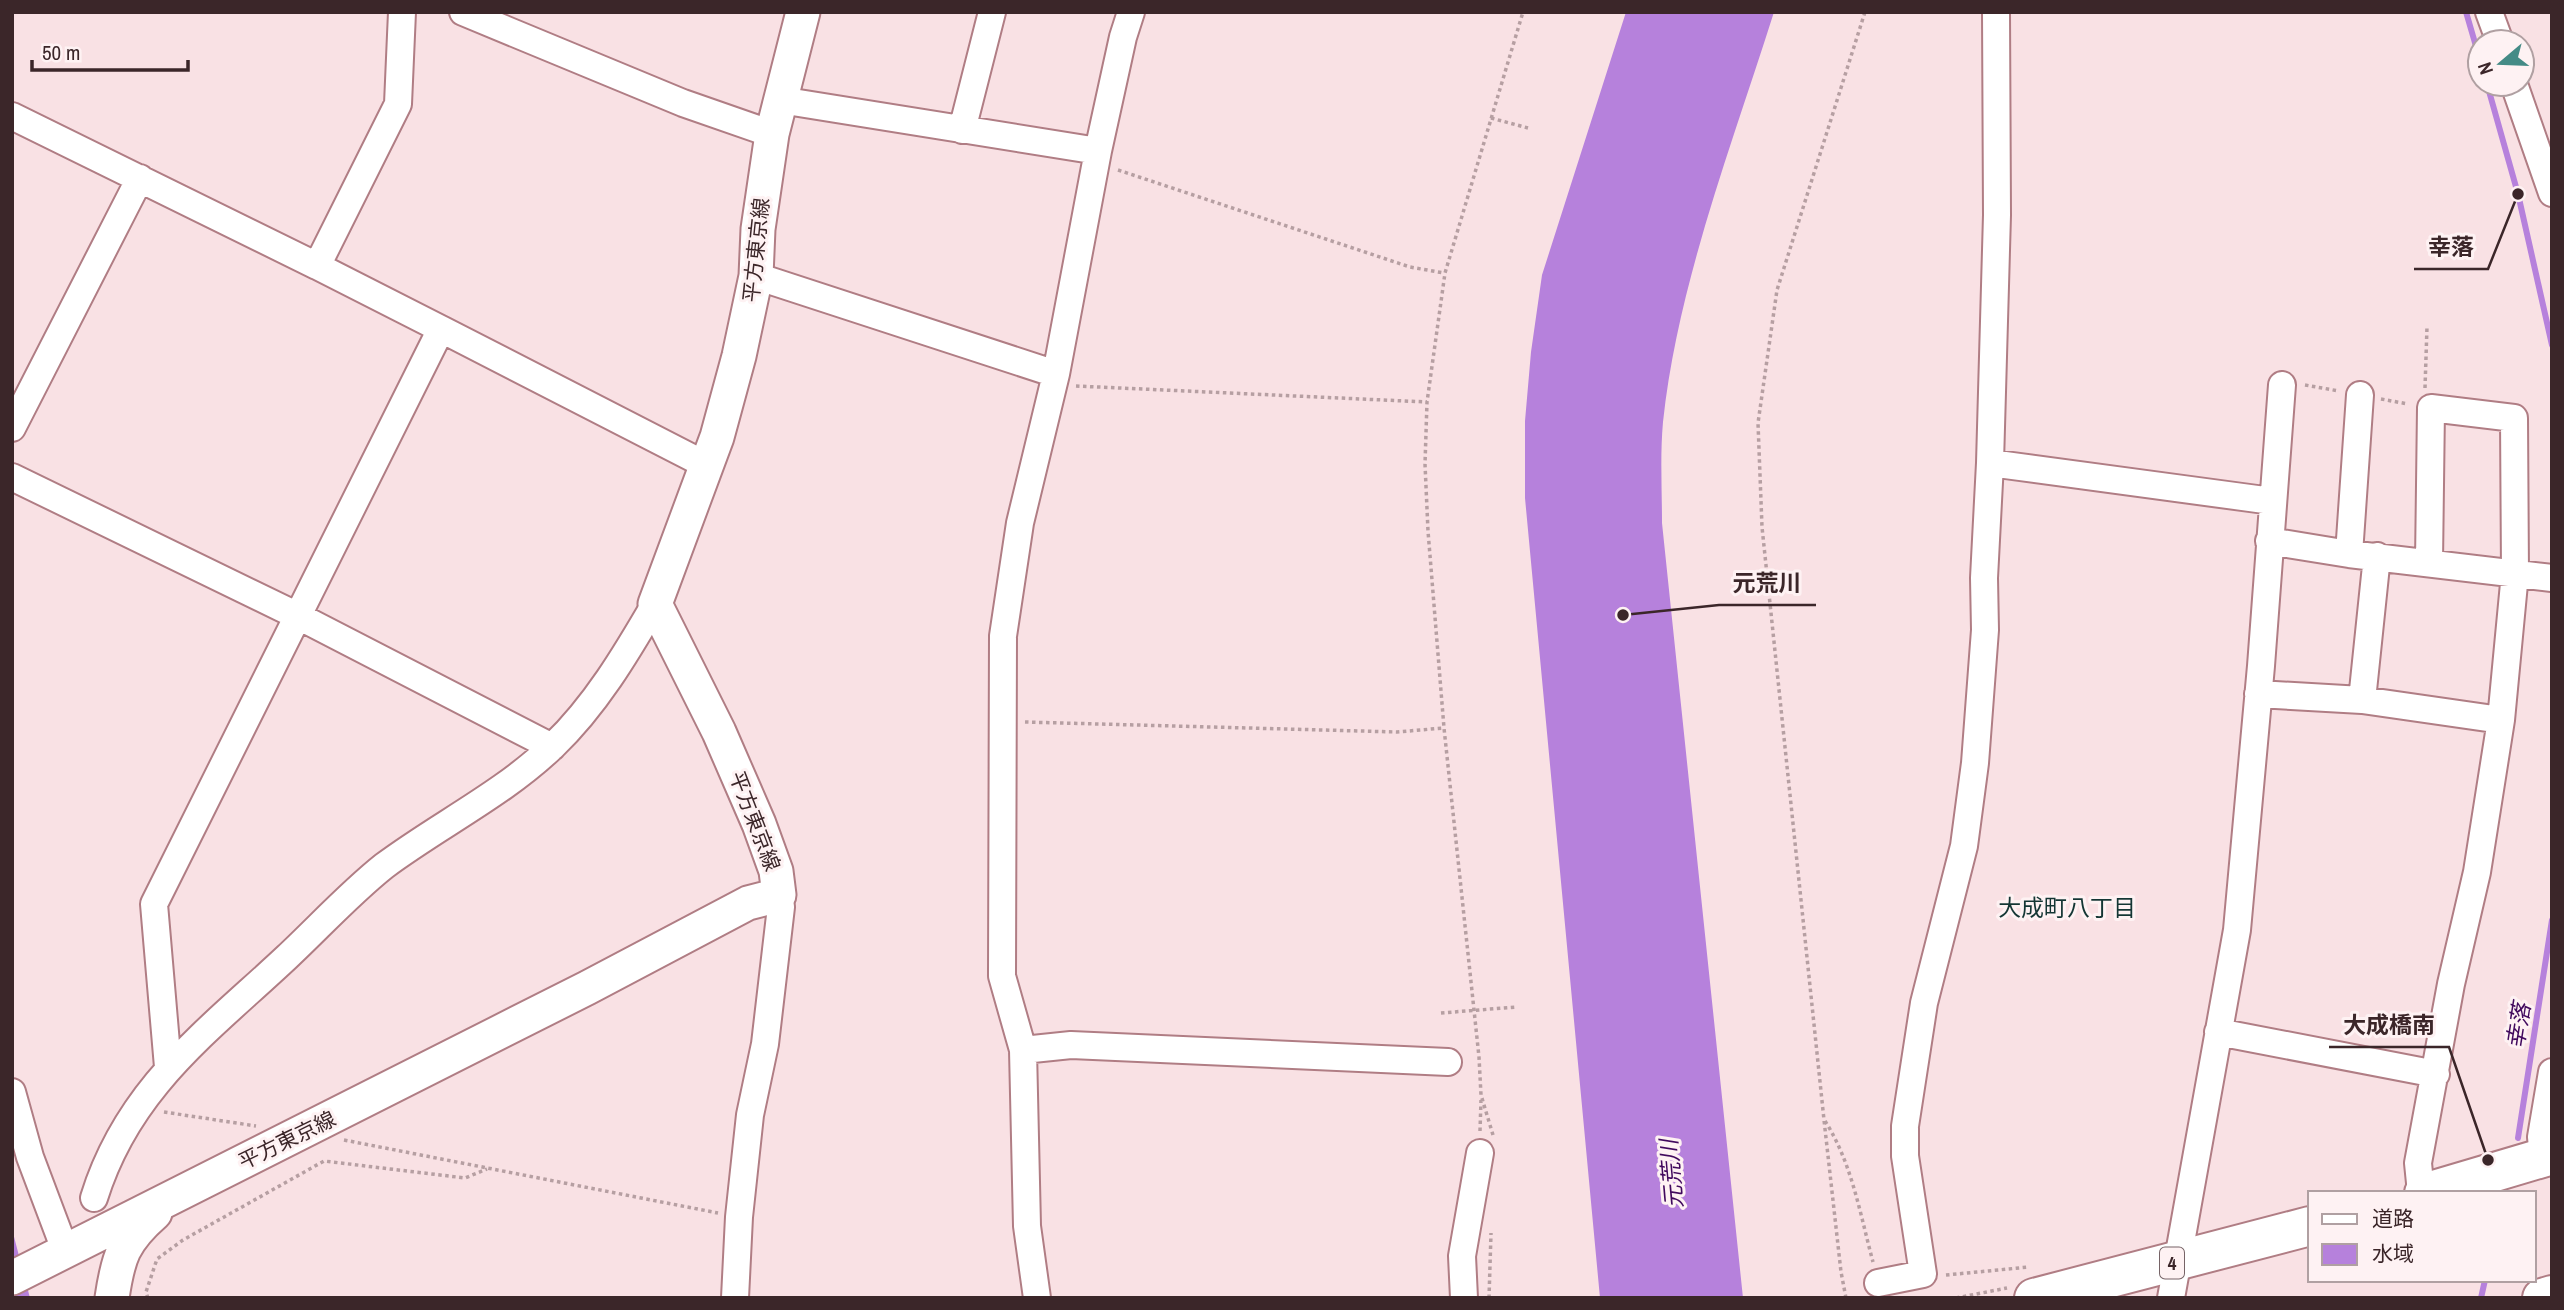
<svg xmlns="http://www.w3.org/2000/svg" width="2564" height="1310" viewBox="0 0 2564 1310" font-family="'Archivo Narrow','Noto Sans JP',sans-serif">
<rect width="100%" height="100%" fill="#f9e1e4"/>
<!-- water -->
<path fill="#b681dc" d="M 1626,12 L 1774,12 C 1732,145 1678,283 1663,422 C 1660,455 1662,490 1662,523 L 1743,1298 L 1600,1298 L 1525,498 L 1525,421 L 1531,352 L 1542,275 Z
M 12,1229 L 30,1298 L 12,1298 Z"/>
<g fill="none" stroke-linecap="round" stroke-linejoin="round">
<!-- stream -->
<path stroke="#b681dc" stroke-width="6" d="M 2466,12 L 2480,60
M 2487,84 L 2518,194 L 2552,345
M 2518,1138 L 2552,920
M 2481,1298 L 2485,1280"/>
<defs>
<path id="minor" d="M 463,12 L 683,103 L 772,134
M 2489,12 L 2500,42
M 2514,84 L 2552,193
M 780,100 L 1098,151
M 12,116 L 317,266
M 962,130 L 992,12
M 756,276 L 1056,374
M 441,329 L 706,465
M 12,428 L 140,178
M 1990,463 L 2272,501
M 12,477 L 298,616 L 552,747
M 2269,541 L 2349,554 L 2552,578
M 2349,554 L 2360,395
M 2258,694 L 2362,700 L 2501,720
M 2362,700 L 2377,556
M 2218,1032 L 2436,1074
M 1023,1050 L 1071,1045 L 1448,1062
M 168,1067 L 154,904 L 441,329 L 317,266 L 398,104 L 402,12
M 12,1092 L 30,1157 L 65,1250
M 2543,1158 L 2541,1137 L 2552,1072
M 2421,1193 L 2418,1163 L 2451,984 L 2477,872 L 2501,720 L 2515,573 L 2514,418 L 2431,408 L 2429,562
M 94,1198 C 128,1088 207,1032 287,957 C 319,927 350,893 384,866 C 439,825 503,794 553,746 C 595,706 626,654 655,604
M 1878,1283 L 1923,1274 L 1905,1156 L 1905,1126 L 1924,1003 L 1964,846 L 1975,763 L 1985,630 L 1984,578 L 1990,463 L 1997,215 L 1996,12
M 735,1298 L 739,1217 L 750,1115 L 765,1044 L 781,907 L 779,895
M 1037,1298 L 1027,1226 L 1023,1050 L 1002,976 L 1003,636 L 1020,523 L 1056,374 L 1098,151 L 1123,37 L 1131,12
M 1464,1298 L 1462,1256 L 1480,1153
M 2171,1298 L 2237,930 L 2261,666 L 2282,385"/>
<path id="major" d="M 12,1278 L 587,988 L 748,903 L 779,895 L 776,871 L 759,824 L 719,732 L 655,604 L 717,437 L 739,356 L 756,276 L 758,229 L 772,134 L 803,12
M 112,1298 C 118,1257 123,1241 155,1213"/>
<path id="highway" d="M 2424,1193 L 2552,1155
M 2034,1298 L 2310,1226
M 2542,1298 L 2552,1295"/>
</defs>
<!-- minor casing -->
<use href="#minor" stroke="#b07d84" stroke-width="30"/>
<!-- major casing -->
<use href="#major" stroke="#b07d84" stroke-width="37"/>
<!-- highway casing -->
<use href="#highway" stroke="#b07d84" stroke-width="42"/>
<!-- path -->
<path stroke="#b69fa2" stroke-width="3.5" stroke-dasharray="3.5 3.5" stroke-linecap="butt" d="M 1491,118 L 1528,128
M 1118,170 L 1410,267 L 1444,273
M 2305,385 L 2339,391
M 1076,386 L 1427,402
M 2425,388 L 2427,327
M 2381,399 L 2408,404
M 1025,722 L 1397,732 L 1443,728
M 1441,1013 L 1516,1007
M 164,1112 L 256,1126
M 1825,1121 C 1852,1163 1860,1214 1873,1262
M 1480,1131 L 1481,1100
M 1493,1135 L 1481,1095 L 1479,1057 L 1444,728 L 1428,531 L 1425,464 L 1427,402 L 1445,273 L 1523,12
M 344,1140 L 718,1213
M 1946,1275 L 2029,1267
M 148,1298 L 146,1292 L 157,1259 L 183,1240 L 324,1161 L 465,1178 L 487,1169
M 1489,1298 L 1491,1233
M 1846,1298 L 1841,1272 L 1824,1120 L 1762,527 L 1758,423 L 1777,290 L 1865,12
M 1956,1298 L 2007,1288"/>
<!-- minor -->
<use href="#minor" stroke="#fff" stroke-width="26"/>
<!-- major -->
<use href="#major" stroke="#fff" stroke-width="33"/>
<!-- highway -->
<use href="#highway" stroke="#fff" stroke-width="38"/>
</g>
<g text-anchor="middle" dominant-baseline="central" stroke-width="6" stroke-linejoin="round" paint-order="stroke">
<!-- shield labels -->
<rect fill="#fef2f3" stroke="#766366" stroke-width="2" x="2160" y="1247.5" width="24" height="31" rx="5"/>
<g font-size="19" font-weight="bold" fill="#3b2629">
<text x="2172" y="1263">4</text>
</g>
<!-- street labels -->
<g font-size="21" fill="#3b2629" stroke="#fef2f3">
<text transform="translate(756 250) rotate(-84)">平方東京線</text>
<text transform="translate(755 821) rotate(69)">平方東京線</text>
<text transform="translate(287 1140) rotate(-26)">平方東京線</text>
</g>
<!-- neighbourhood labels -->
<g font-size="23" fill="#143634" stroke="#fef2f3">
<text x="2067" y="907">大成町八丁目</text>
</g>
<!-- water labels -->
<g font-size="23" font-style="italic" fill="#41095e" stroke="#fef2f3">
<text transform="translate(2518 1026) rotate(-81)">幸落</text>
<text transform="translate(1671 1174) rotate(-95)">元荒川</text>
</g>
</g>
<!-- callouts -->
<path fill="none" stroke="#3b2629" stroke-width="2.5" d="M2518 194L2488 269H2414M1623 615L1719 605H1816M2488 1160L2449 1047H2329"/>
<g fill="#3b2629" stroke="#fef2f3" stroke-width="2.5">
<circle cx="2518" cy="194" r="7"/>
<circle cx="1623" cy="615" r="7"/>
<circle cx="2488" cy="1160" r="7"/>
</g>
<g font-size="23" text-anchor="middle" font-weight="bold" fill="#3b2629" stroke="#fef2f3" stroke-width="6" stroke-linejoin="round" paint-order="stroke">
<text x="2451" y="255">幸落</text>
<text x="1767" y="591">元荒川</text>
<text x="2389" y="1033">大成橋南</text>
</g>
<!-- border -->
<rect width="2564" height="1310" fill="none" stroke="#3b2629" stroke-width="28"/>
<!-- legend -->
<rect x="2308" y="1191" width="228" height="91" fill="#fef2f3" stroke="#b0a0a2" stroke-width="2"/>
<rect x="2322" y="1214" width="35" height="10" fill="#ffffff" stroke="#b0a0a2" stroke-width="2"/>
<text x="2372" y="1226" font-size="21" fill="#3b2629">道路</text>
<rect x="2322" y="1244" width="35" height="21" fill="#b681dc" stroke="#b0a0a2" stroke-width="2"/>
<text x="2372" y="1261" font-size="21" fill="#3b2629">水域</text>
<!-- north arrow -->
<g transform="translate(2501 63) rotate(251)"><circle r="33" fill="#fef2f3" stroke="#b0a0a2" stroke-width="2"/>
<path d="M0-5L12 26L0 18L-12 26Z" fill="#448b86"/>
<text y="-10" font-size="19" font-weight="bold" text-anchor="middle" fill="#3b2629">N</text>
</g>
<!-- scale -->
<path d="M32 60v10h156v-10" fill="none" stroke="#3b2629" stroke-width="3.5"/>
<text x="42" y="60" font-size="21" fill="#3b2629" stroke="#fef2f3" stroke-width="5" paint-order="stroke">50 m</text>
</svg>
